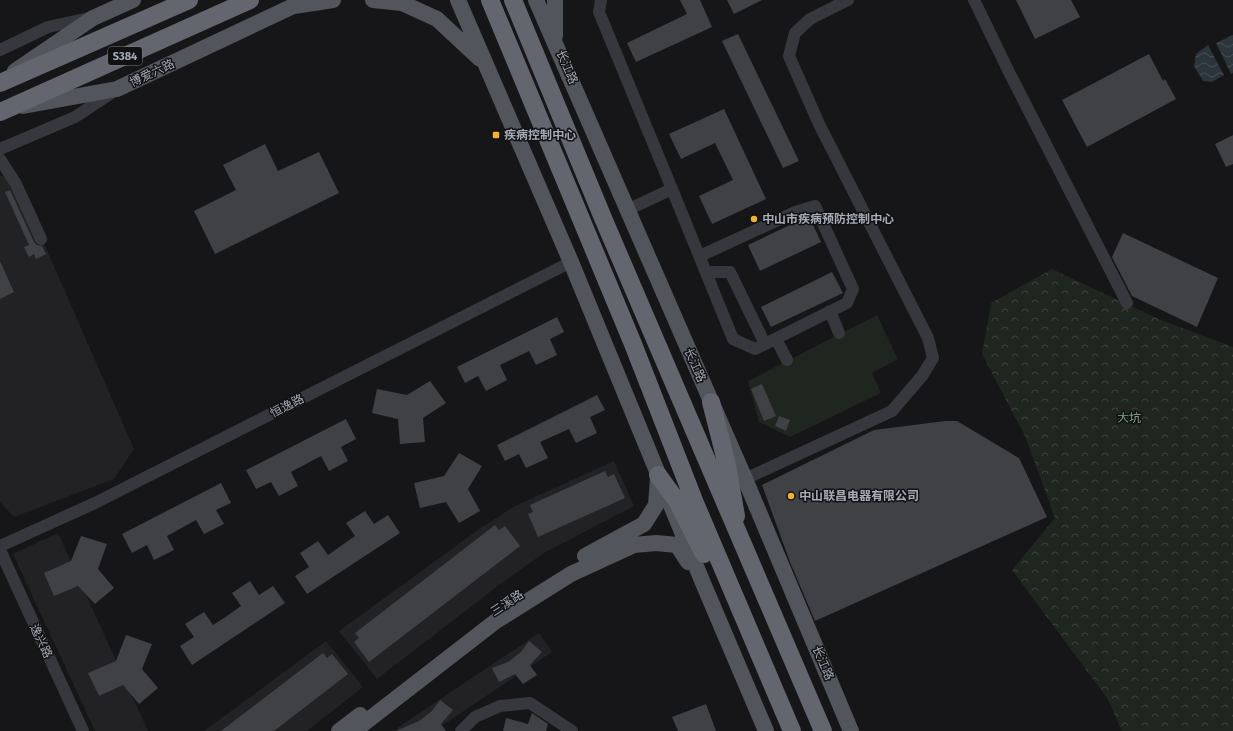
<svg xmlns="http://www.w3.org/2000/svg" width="1233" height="731" viewBox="0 0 1233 731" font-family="'Fira Sans','Noto Sans SC',sans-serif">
<defs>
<pattern id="forest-crowns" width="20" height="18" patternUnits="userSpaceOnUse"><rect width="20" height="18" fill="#1e261f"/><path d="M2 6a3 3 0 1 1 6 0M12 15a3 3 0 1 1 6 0" fill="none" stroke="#3c433d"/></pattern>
<pattern id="water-waves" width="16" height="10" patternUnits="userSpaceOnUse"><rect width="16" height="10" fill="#2c353c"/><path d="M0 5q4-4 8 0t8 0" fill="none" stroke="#485056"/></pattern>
</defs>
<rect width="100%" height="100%" fill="#161618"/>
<!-- built -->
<path fill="#222225" d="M 14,175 L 134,449 L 114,479 L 14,517 L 0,502 L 0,176 Z
M 614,461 L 634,506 L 544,553 L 503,582 L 377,679 L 339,631 L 482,527 L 515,506 Z
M 58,533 L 148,731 L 95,731 L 13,554 Z
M 539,633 L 552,652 L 434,731 L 399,731 L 397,728 Z
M 326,641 L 363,687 L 307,731 L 204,731 Z"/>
<!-- forest -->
<path fill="url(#forest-crowns)" d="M 1052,269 L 1156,318 L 1233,347 L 1233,731 L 1122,731 L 1107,698 L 1012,570 L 1055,518 L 1025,436 L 982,354 L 991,303 Z"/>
<!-- pitch -->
<path fill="#1e261f" d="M 877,315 L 898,359 L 872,373 L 881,393 L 790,437 L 759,422 L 748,381 Z"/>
<!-- water -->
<path fill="url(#water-waves)" d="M 1233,35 L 1233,73 L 1231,74 L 1216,43 Z
M 1208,45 L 1224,75 L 1212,82 L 1203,81 L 1194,66 L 1196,54 Z"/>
<!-- building -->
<path fill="#404145" d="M 680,0 L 700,0 L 712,27 L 636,62 L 627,43 L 687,14 Z
M 727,0 L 762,0 L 734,14 Z
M 1016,0 L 1071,0 L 1080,17 L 1035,39 Z
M 738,34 L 799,161 L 783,168 L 722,41 Z
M 1149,54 L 1163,81 L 1165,79 L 1176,99 L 1087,147 L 1062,100 Z
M 724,109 L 766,199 L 712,224 L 699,196 L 733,180 L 715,143 L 681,159 L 669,134 Z
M 1233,135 L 1233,164 L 1226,167 L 1215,144 Z
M 265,144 L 278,171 L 319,152 L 339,193 L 215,254 L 194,211 L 236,190 L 223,165 Z
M 10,190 L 34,242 L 37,245 L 42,246 L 46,254 L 36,259 L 34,254 L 29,257 L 24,247 L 29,245 L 5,192 Z
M 809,216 L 821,242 L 760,271 L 748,245 Z
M 1123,233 L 1218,278 L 1197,327 L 1132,296 L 1112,257 Z
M 0,261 L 14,292 L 0,299 Z
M 832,272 L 843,293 L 771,327 L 761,307 Z
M 557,317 L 564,332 L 550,339 L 557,355 L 536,365 L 529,351 L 500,365 L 507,380 L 486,391 L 478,376 L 465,383 L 457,367 Z
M 430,381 L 446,403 L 423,418 L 425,442 L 400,444 L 398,419 L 372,413 L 377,389 L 407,395 Z
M 762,384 L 776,416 L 764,421 L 751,389 Z
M 597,395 L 605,410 L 590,417 L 597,433 L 576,443 L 569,429 L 540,442 L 548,458 L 526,468 L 519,454 L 505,461 L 497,445 Z
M 779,416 L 790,420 L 786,431 L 775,426 Z
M 346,419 L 356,439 L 341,447 L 348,461 L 329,471 L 321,456 L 291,472 L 298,486 L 279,496 L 271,482 L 256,489 L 246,470 Z
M 945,421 L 957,421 L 1019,458 L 1047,517 L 815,621 L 790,562 L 762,485 L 874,430 Z
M 459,453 L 482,466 L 468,489 L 480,511 L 459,523 L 446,502 L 420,508 L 414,483 L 444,476 Z
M 605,471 L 608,477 L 614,474 L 625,498 L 538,537 L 528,514 L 533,512 L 530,505 Z
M 221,483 L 231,503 L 216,510 L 224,524 L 204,534 L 196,520 L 167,536 L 174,550 L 154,560 L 147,545 L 132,553 L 122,534 Z
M 365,511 L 374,524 L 388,515 L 400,533 L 307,594 L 295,576 L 309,567 L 300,553 L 318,541 L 328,555 L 355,536 L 346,523 Z
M 495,525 L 499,530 L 505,526 L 520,546 L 369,662 L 354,642 L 359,638 L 355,633 Z
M 81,536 L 107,544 L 98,569 L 114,588 L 95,604 L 78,586 L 54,596 L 44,573 L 71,561 Z
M 250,581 L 259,595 L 273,586 L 285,603 L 192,665 L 180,646 L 194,637 L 185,624 L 204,612 L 213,625 L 227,616 L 241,606 L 232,593 Z
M 126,635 L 152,644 L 142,669 L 158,688 L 139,704 L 123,685 L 99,696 L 88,673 L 116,661 Z
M 529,641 L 542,652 L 530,665 L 537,675 L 523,684 L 515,674 L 499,682 L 492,668 L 508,662 L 521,652 Z
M 323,653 L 327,658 L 332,654 L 348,674 L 274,731 L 221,731 Z
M 440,700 L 453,710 L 441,724 L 446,731 L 396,731 L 419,721 L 432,711 Z
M 706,704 L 716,731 L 678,731 L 672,717 Z
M 532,713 L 548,724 L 546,731 L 503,731 L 506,718 L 528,724 Z"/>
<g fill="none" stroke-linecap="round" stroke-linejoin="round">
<!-- minor -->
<path stroke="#37383d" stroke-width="12" d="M 601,0 L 599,12 L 672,189 L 627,210
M 974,0 L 1009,72 L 1127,303
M 0,50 L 48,27 L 89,18
M 0,149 L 75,117 L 113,92
M 0,159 L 16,184 L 41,239
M 672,189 L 733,339 L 755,349 L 847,303 L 853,289 L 815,206 L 795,212 L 700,256
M 706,272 L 730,272 L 765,344
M 830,311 L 839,333
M 776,339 L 787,360
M 745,479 L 892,411 L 922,376 L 933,358 L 928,338 L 819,124 L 789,56 L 795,33 L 810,19 L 848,0
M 0,546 L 95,503 L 571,262
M 0,550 L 83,731
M 461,731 L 475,717 L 500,706 L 530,703 L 572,731"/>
<!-- major -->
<path stroke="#53555c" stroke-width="16" d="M 373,0 L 402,3 L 437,19 L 480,59
M 458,0 L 571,262 L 703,583 L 766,731
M 536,0 L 745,479 L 851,731
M 555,0 L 555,36
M 294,6 L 333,0
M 15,71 L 93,18 L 133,0
M 23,106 L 117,89 L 306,0
M 585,556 L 644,524 L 656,505 L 658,478
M 339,731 L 360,715
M 354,731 L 496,621 L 571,574 L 634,545 L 656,543 L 677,545 L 688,562"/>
<!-- highway -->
<path stroke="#63666e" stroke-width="18" d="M 490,0 L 633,344 L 695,503 L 792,731
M 513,0 L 603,218 L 823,731
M 0,83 L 189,0
M 0,112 L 250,0
M 711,402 L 727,465 L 736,516
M 658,475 L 677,501 L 704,554"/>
</g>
<!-- markers -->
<g fill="#f2b134" stroke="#111113" stroke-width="1.5">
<rect x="492" y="131" width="8" height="8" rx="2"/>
<circle cx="754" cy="219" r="4"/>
<circle cx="791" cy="496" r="4"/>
</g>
<g text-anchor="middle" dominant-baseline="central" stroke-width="3" stroke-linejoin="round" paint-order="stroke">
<!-- shield labels -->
<rect fill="#111113" stroke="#7b7e86" stroke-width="1" x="108" y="47" width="34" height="18" rx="3"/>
<g font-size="11" font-weight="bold" fill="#a8adb8">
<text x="125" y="56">S384</text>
</g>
<!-- street labels -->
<g font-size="12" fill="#a8adb8" stroke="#111113">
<text transform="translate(567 67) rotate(67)">长江路</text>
<text transform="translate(152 73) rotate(-25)">博爱六路</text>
<text transform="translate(695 365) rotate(66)">长江路</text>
<text transform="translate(287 406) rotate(-27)">恒逸路</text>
<text transform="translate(507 603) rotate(-33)">三溪路</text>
<text transform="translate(41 641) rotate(65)">逸兴路</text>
<text transform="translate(823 663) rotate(67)">长江路</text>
</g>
<!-- poi labels -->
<g font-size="12" font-weight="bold" fill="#a8adb8" stroke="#111113" text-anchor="start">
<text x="504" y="135">疾病控制中心</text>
<text x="762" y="219">中山市疾病预防控制中心</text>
<text x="799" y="496">中山联昌电器有限公司</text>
</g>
<!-- park labels -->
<g font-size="12" fill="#7fa381" stroke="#111113">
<text x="1129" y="418">大坑</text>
</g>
</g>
</svg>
